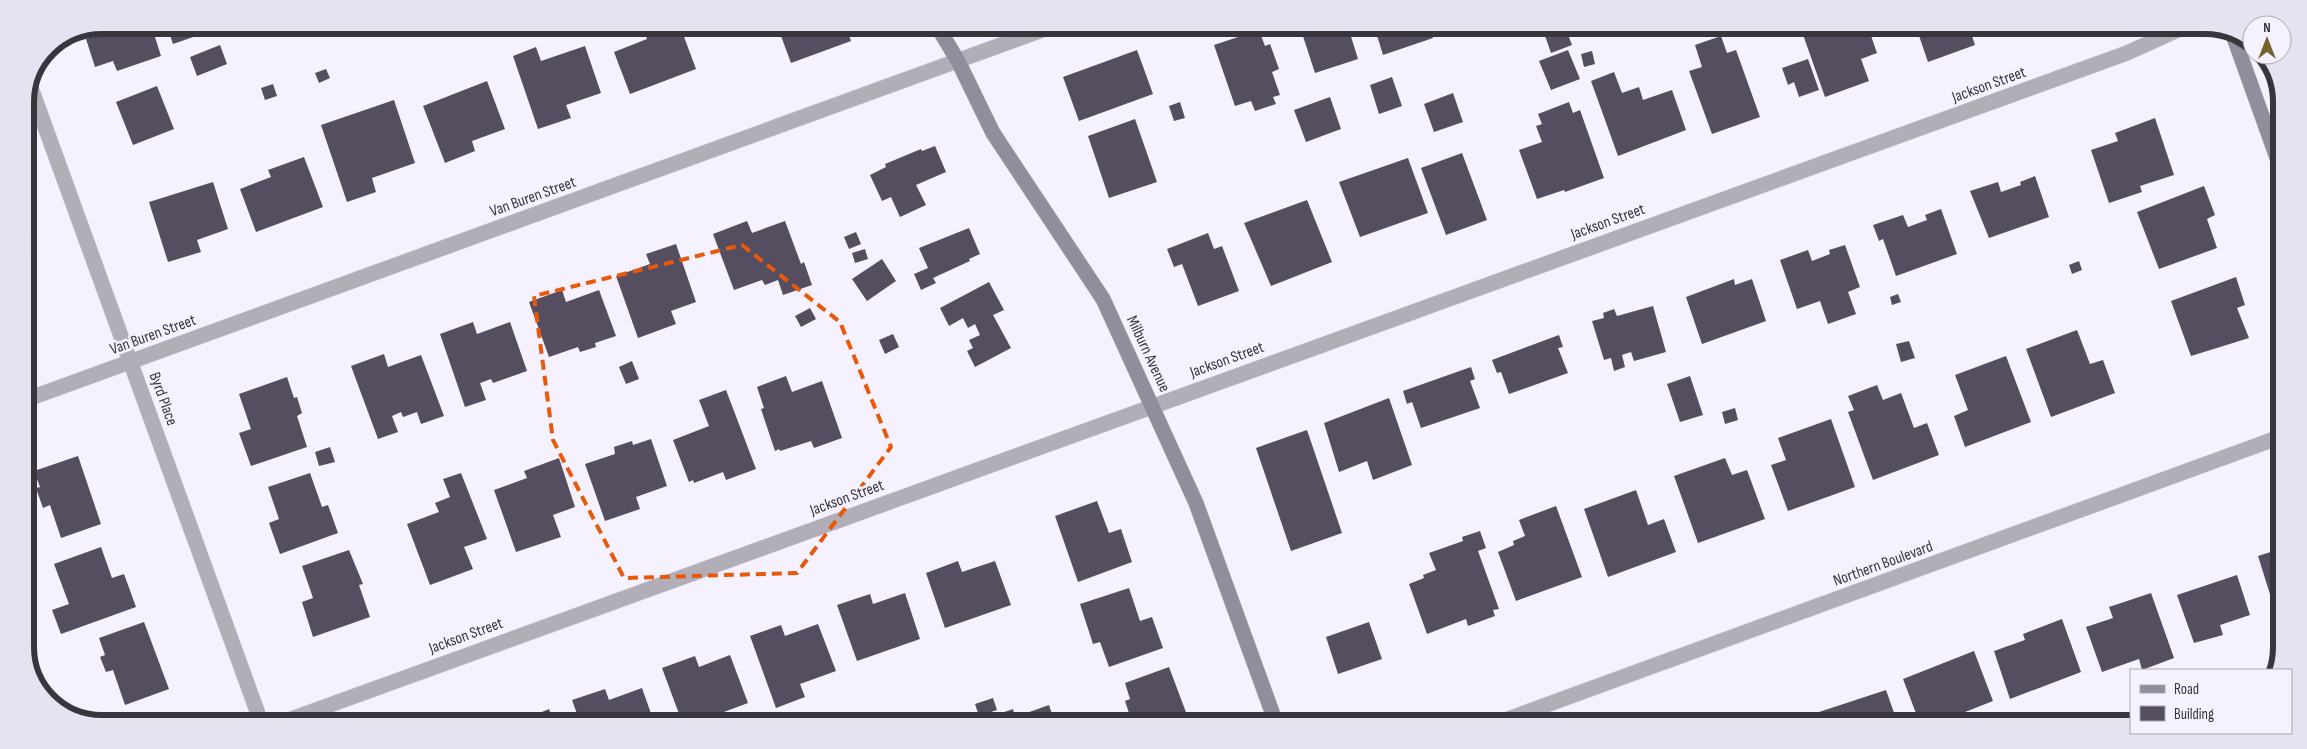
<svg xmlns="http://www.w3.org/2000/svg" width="2307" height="749" viewBox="0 0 2307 749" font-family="'Sofia Sans Condensed',sans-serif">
<rect width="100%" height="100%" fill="#f6f1fe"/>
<!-- building -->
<path fill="#554e60" d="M 127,25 L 199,25 L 202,34 L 173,44 L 169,32 L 155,37 L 161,56 L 117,71 L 113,61 L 95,67 L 86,39 Z
M 234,25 L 260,25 L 237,34 Z
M 642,26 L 680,26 L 696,69 L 630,94 L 614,52 L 647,39 Z
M 784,26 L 846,26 L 851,41 L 791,63 L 778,28 Z
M 1300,27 L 1348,27 L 1358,59 L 1315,73 Z
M 1364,27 L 1429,27 L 1433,38 L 1383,55 L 1376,32 L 1367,36 Z
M 1542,27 L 1565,27 L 1572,45 L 1551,53 Z
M 1805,27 L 1868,27 L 1877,53 L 1861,59 L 1869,81 L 1825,97 L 1801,29 Z
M 1916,27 L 1969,27 L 1975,45 L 1928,62 Z
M 1259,30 L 1265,46 L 1270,44 L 1279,69 L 1272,72 L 1280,95 L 1273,97 L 1276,104 L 1255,111 L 1251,101 L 1235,106 L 1214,45 Z
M 1721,36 L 1727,53 L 1736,50 L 1760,117 L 1712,134 L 1689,71 L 1702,67 L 1695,45 Z
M 220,45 L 227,64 L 197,76 L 190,57 Z
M 585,46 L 601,93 L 566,105 L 571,118 L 538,129 L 513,56 L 536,47 L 541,61 Z
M 1137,50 L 1153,94 L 1079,121 L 1063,77 Z
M 1568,50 L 1580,79 L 1551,90 L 1539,61 Z
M 1592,51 L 1595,64 L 1584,67 L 1581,54 Z
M 1808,59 L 1819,90 L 1799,97 L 1794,82 L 1788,85 L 1782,68 Z
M 326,69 L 330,78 L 319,83 L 315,73 Z
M 1614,72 L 1622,93 L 1639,87 L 1643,100 L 1672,90 L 1686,130 L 1618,156 L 1591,81 Z
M 1392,77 L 1402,106 L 1379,114 L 1370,85 Z
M 487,81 L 505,129 L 472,141 L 475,151 L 445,163 L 423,106 Z
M 273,84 L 277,96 L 265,100 L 261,88 Z
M 157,86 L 174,129 L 133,145 L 116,102 Z
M 1453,93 L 1463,122 L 1434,132 L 1424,104 Z
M 1330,97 L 1341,129 L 1306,142 L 1294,110 Z
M 394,100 L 415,163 L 372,178 L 376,192 L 347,202 L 321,125 Z
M 1180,102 L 1185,118 L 1174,121 L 1169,106 Z
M 1569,102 L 1573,113 L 1580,110 L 1604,178 L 1565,192 L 1564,190 L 1537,199 L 1519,150 L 1542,142 L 1536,126 L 1542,124 L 1538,114 Z
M 2155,118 L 2174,175 L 2140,186 L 2142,192 L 2109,203 L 2091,150 L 2118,141 L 2115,133 Z
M 1135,119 L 1157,182 L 1109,198 L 1088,136 Z
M 935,146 L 946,172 L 916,185 L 926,205 L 900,217 L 891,197 L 882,201 L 870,175 L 886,167 L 885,164 L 921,149 L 922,151 Z
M 1462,153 L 1487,220 L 1446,235 L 1421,168 Z
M 304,157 L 323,207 L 256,232 L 240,189 L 271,177 L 268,170 Z
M 1408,158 L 1428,213 L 1360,237 L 1339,182 Z
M 2035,176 L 2049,217 L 1989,238 L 1970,191 L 1998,182 L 2001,192 L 2021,185 L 2020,182 Z
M 213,182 L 228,229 L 197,240 L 201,252 L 168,262 L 149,202 Z
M 2204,186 L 2215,215 L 2207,219 L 2217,248 L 2159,269 L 2137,212 Z
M 1307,200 L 1332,262 L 1271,286 L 1244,223 Z
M 1941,209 L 1957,254 L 1896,276 L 1883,239 L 1879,241 L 1873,225 L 1903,215 L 1908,227 L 1927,220 L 1925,215 Z
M 747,221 L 752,233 L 785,221 L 801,264 L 804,262 L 812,285 L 783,295 L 778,280 L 765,285 L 762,280 L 734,290 L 713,234 Z
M 969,228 L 980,254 L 969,259 L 970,261 L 933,278 L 936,283 L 921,290 L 914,274 L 928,268 L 919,248 Z
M 856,232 L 861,244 L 849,249 L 844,237 Z
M 1208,233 L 1214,249 L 1222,246 L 1239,291 L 1198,306 L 1182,264 L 1174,267 L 1167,249 Z
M 676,244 L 696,302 L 671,311 L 676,324 L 638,338 L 616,276 L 650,264 L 646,254 Z
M 1845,245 L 1860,287 L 1848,292 L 1856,314 L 1828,324 L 1820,301 L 1797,309 L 1780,260 L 1808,250 L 1812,261 L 1830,254 L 1829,250 Z
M 865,249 L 868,259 L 855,263 L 852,253 Z
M 882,259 L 896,281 L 867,301 L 852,279 Z
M 2079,261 L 2082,270 L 2072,274 L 2069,265 Z
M 2236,277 L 2245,305 L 2237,308 L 2249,338 L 2191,356 L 2171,301 Z
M 1734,279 L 1735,285 L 1752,279 L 1766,321 L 1702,344 L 1686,297 Z
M 989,282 L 1004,310 L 993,315 L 1011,348 L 975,367 L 967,351 L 973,348 L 969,340 L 980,335 L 975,324 L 968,328 L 963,318 L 949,326 L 940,308 Z
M 562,290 L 566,302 L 599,290 L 616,336 L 595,343 L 596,347 L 580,352 L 578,347 L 549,357 L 529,302 Z
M 1898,294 L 1901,302 L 1892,305 L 1890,297 Z
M 1653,306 L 1666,352 L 1634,361 L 1631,352 L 1622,355 L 1625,367 L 1614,371 L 1611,358 L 1604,360 L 1592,321 L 1604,318 L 1603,313 L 1614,309 L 1617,316 Z
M 810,308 L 816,319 L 801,327 L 795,316 Z
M 473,322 L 477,334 L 510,322 L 527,371 L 493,383 L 491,379 L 480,383 L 486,400 L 465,407 L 440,334 Z
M 2077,330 L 2090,364 L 2103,360 L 2115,393 L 2051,417 L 2026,349 Z
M 893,334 L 899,347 L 885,354 L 879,340 Z
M 1559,335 L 1563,347 L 1558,348 L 1568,373 L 1509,394 L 1501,372 L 1497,373 L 1492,360 Z
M 1909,341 L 1915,358 L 1901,362 L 1896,344 Z
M 384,354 L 388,367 L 421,355 L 444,416 L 421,424 L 417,412 L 403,417 L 401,412 L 392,416 L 398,432 L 378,439 L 351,366 Z
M 2006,356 L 2031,422 L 1965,447 L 1954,416 L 1968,410 L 1955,375 Z
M 632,361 L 639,379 L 626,384 L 619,367 Z
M 1471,367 L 1475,379 L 1470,381 L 1480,408 L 1421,428 L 1412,402 L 1407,404 L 1403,391 Z
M 786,376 L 792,392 L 822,381 L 842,438 L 814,448 L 811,441 L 780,451 L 779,449 L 775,451 L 761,409 L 764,408 L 757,387 Z
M 1690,376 L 1703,415 L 1680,422 L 1667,384 Z
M 287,377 L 294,398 L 297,397 L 302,413 L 297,416 L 307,447 L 251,466 L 239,433 L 251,429 L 239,394 Z
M 1877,385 L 1883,400 L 1901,393 L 1914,428 L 1927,423 L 1939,455 L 1873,480 L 1848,412 L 1854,410 L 1848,396 Z
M 726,390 L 756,469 L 726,480 L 723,472 L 694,483 L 693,480 L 689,482 L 673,440 L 709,426 L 699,400 Z
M 1389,398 L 1412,465 L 1373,480 L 1367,461 L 1339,472 L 1324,423 Z
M 1735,408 L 1738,420 L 1725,424 L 1722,412 Z
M 1831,419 L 1855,487 L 1788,511 L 1771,465 L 1786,460 L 1778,438 Z
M 1307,430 L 1342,533 L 1291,551 L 1256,448 Z
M 651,439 L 667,486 L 636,497 L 640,509 L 605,521 L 585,464 L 615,454 L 614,447 L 632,441 L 633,445 Z
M 330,447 L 335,462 L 319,466 L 315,452 Z
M 78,456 L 101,524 L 61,538 L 50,505 L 43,508 L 36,488 L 40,487 L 34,471 Z
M 559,458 L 575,507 L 553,515 L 561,537 L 516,552 L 494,490 L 527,478 L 524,471 Z
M 1725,458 L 1732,475 L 1747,470 L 1765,519 L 1698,543 L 1674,476 Z
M 310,473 L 322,507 L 328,505 L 338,533 L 280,554 L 269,523 L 279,519 L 268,487 Z
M 461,473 L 487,539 L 464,547 L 473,569 L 430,585 L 407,524 L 439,512 L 435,503 L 450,497 L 443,479 Z
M 1636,490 L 1648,525 L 1664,519 L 1676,552 L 1608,577 L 1584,509 Z
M 1097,501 L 1109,533 L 1121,529 L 1132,562 L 1078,582 L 1055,516 Z
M 1556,506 L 1582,577 L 1516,601 L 1498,552 L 1514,545 L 1513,541 L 1525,536 L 1519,520 Z
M 1480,531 L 1486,548 L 1478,551 L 1499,609 L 1493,610 L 1495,616 L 1468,626 L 1466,619 L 1427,634 L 1409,584 L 1424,578 L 1423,575 L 1436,570 L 1429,553 L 1463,541 L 1462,537 Z
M 101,547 L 112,578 L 124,574 L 136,607 L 61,634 L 52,610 L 69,604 L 54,564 Z
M 2280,549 L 2279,623 L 2258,556 Z
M 349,550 L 363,584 L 359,585 L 370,617 L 313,637 L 302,602 L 313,598 L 302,566 Z
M 958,561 L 962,572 L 995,561 L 1011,605 L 945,628 L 926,573 Z
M 2237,575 L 2250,615 L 2220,625 L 2223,635 L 2194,643 L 2177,595 Z
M 1129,588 L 1140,621 L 1152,617 L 1163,648 L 1109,667 L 1100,642 L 1093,644 L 1080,604 Z
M 905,593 L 920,639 L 857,661 L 837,605 L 870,594 L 873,604 Z
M 2151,593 L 2174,658 L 2142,670 L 2139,659 L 2102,672 L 2086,627 L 2113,618 L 2109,607 Z
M 2062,619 L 2081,672 L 2010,699 L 1994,651 L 2025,640 L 2023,634 Z
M 144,622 L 169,689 L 125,705 L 113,670 L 106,672 L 100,657 L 105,655 L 99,638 Z
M 1369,622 L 1382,659 L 1338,674 L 1326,637 Z
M 818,624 L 836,671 L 800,684 L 805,697 L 776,708 L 750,636 L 781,625 L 785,636 Z
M 1974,651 L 1993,701 L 1955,716 L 1957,720 L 1948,724 L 1939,724 L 1938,720 L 1929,724 L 1920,724 L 1903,679 Z
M 730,655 L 748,703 L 697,722 L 682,722 L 662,668 L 695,656 L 699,667 Z
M 1169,667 L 1190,723 L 1104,723 L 1129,713 L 1125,701 L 1130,699 L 1125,683 Z
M 642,688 L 654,722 L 580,722 L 572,700 L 605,689 L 609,700 Z
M 1886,690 L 1898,724 L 1822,724 L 1819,712 Z
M 993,698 L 997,710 L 979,716 L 975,704 Z
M 1049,705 L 1055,723 L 981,722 L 981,720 L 1013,709 L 1015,717 Z
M 549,709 L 554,722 L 518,722 Z"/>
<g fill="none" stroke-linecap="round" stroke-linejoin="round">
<defs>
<path id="street" d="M 31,88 L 261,722
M 25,400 L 1053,26
M 283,722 L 2127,53 L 2182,28
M 1497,723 L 2280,437"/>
<path id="secondary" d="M 937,26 L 958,61 L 993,133 L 1103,299 L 1196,503 L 1276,723
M 2232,32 L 2281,169"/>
</defs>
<!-- street casing -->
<use href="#street" stroke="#d4cfdb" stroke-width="16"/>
<!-- secondary casing -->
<use href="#secondary" stroke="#d4cfdb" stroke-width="16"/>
<!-- street -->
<use href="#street" stroke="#b2aeb8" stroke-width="15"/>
<!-- secondary -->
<use href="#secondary" stroke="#928d9a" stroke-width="15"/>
</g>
<!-- marked area -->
<path fill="none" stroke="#e8590c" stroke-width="4" stroke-dasharray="10 6" stroke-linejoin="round" d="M 742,245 L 840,322 L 891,447 L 797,573 L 624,578 L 553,440 L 534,296 Z"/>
<g text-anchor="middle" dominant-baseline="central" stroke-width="5" stroke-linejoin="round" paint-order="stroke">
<!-- street labels -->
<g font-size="16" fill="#38353d" stroke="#f6f1fe">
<text transform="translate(1989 85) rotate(-20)">Jackson Street</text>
<text transform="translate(533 197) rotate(-20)">Van Buren Street</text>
<text transform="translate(1608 222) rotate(-20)">Jackson Street</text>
<text transform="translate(153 335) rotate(-20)">Van Buren Street</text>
<text transform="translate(1148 354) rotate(65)">Milburn Avenue</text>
<text transform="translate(1227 360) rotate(-20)">Jackson Street</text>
<text transform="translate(163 399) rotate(70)">Byrd Place</text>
<text transform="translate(847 498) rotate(-20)">Jackson Street</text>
<text transform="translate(1883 564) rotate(-20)">Northern Boulevard</text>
<text transform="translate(466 636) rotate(-20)">Jackson Street</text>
</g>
</g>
<!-- crop -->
<path d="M0 0H2307V749H0ZM102 34H2205A68 68 0 0 1 2273 102V647A68 68 0 0 1 2205 715H102A68 68 0 0 1 34 647V102A68 68 0 0 1 102 34Z" fill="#e7e2ef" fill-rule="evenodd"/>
<path fill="none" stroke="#38353d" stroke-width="6" d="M102 34H2205A68 68 0 0 1 2273 102V647A68 68 0 0 1 2205 715H102A68 68 0 0 1 34 647V102A68 68 0 0 1 102 34Z"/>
<!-- legend -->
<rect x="2130" y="669" width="162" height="65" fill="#f6f1fe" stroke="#aaa6b1"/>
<rect x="2140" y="685" width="25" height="8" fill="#928d9a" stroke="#aaa6b1"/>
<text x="2174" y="694" font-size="15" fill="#38353d">Road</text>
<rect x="2140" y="706" width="25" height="15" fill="#554e60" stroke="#aaa6b1"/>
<text x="2174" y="719" font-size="15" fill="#38353d">Building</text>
<!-- north arrow -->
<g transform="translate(2267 40)"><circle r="24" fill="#f6f1fe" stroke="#aaa6b1"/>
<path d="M0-4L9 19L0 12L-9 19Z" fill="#726330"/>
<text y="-8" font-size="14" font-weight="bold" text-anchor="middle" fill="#38353d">N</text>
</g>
</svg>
